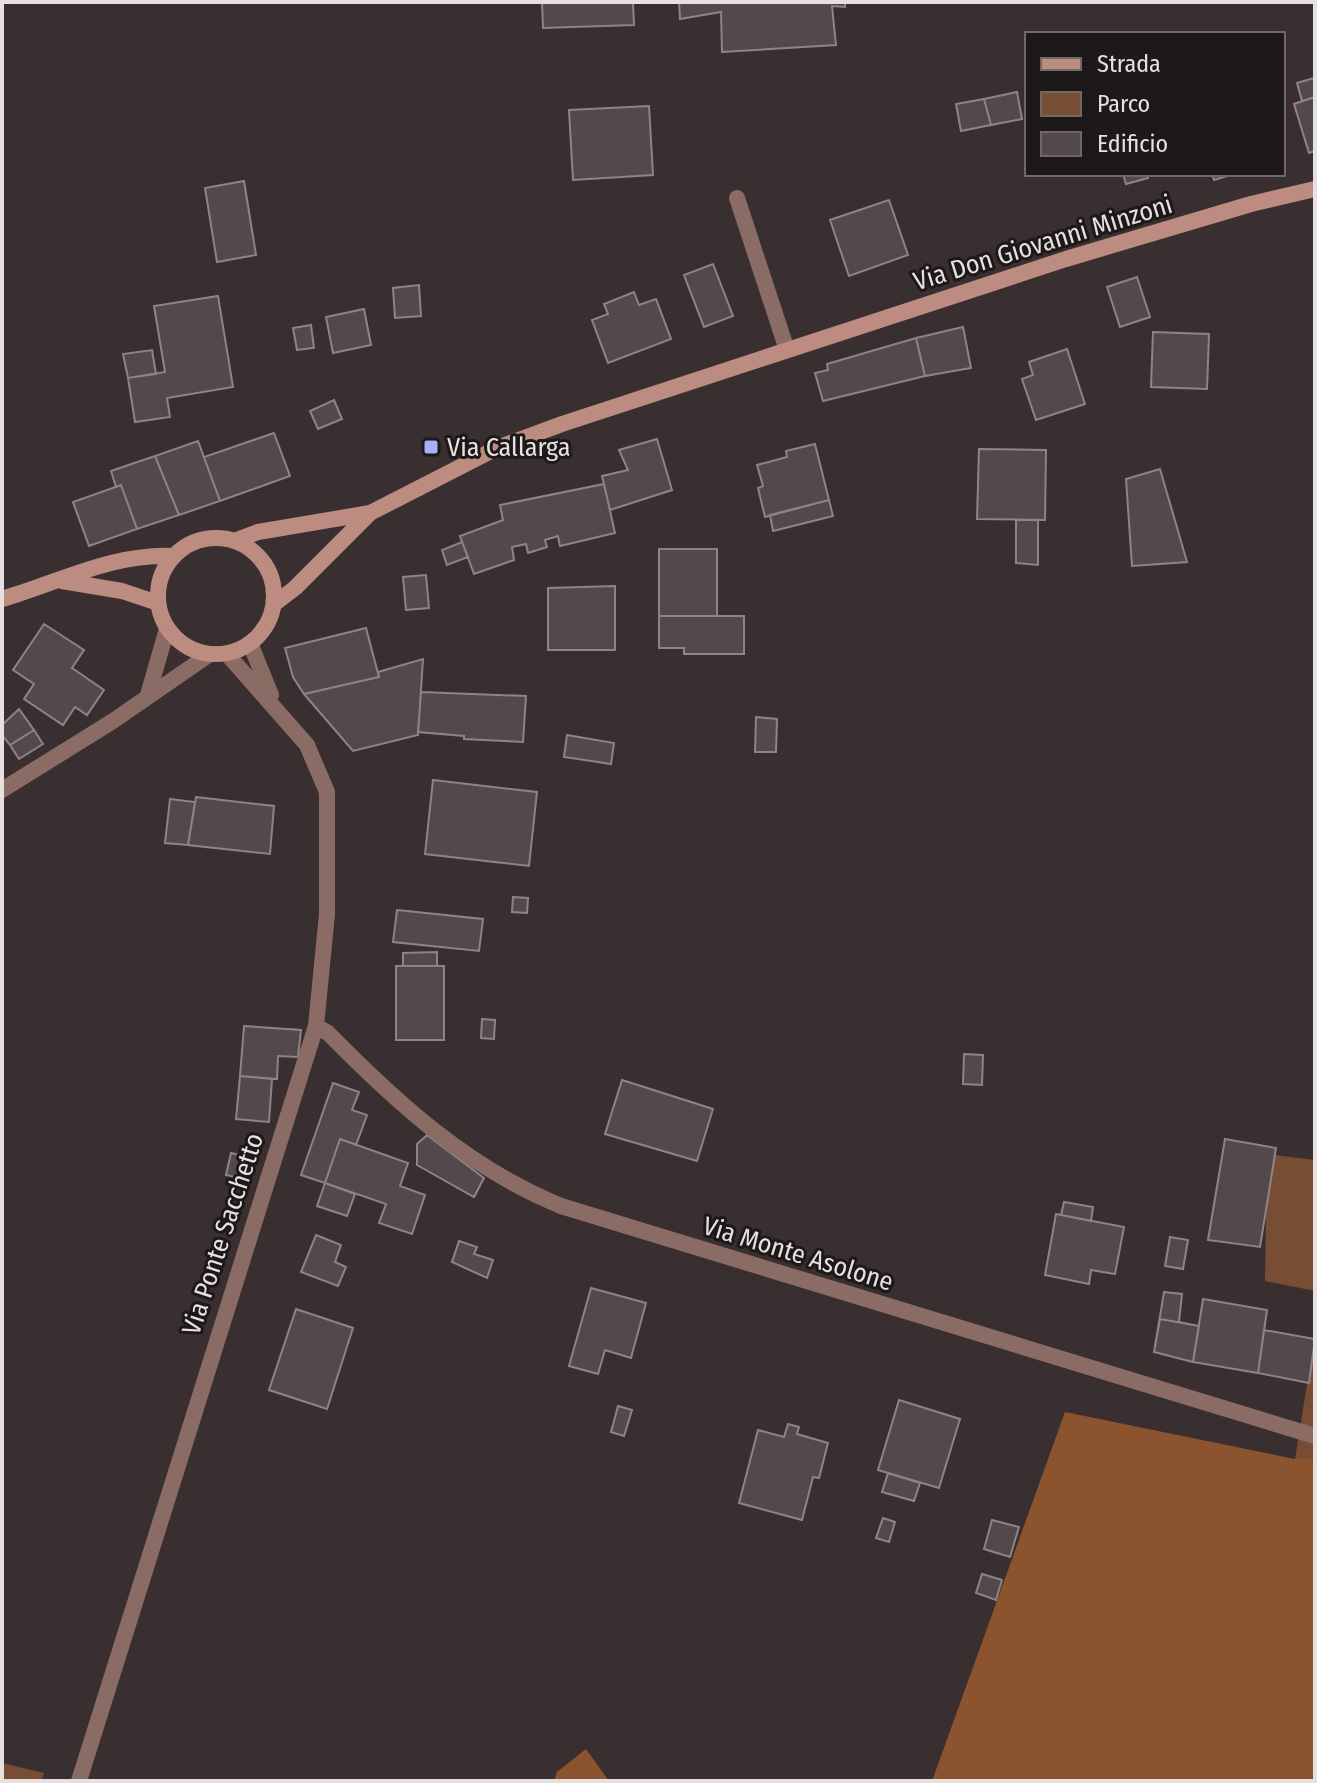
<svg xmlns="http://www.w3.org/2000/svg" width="1317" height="1783" viewBox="0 0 1317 1783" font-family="'Fira Sans Condensed',sans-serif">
<rect width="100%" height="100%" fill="#392f30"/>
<!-- green -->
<path fill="#774e33" d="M 1267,1154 L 1315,1160 L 1315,1291 L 1265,1281 Z
M 1315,1335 L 1315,1459 L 1295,1459 Z
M 2,1763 L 44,1773 L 41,1781 L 2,1781 Z"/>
<!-- forest -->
<path fill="#8c542e" d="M 1065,1412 L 1295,1459 L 1315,1459 L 1315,1781 L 932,1781 Z
M 586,1749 L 609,1781 L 554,1781 L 557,1772 Z"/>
<!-- building -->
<path fill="#53494c" stroke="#8f8387" stroke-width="2" d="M 542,2 L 633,2 L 634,25 L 543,28 Z
M 679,2 L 845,2 L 845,7 L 832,6 L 836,45 L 722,52 L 721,12 L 680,19 Z
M 1314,78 L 1315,97 L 1302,101 L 1297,83 Z
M 1017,92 L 1022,119 L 991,125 L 984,99 Z
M 1315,97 L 1315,151 L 1309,153 L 1294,104 Z
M 984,99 L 991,125 L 961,131 L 956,104 Z
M 649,106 L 653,175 L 573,180 L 569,110 Z
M 1123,174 L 1147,174 L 1148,178 L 1126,184 Z
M 1212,174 L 1234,174 L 1214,180 Z
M 244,181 L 256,255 L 217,262 L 205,188 Z
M 889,200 L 908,255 L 849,276 L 830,220 Z
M 713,264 L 733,316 L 704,327 L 684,275 Z
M 1137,277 L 1150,317 L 1120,327 L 1107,287 Z
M 419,285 L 421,316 L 395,318 L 393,288 Z
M 634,292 L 639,305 L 656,299 L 671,339 L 608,363 L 592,320 L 608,314 L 604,304 Z
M 218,296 L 233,387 L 167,398 L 170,417 L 135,422 L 128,378 L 165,372 L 154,306 Z
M 364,309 L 371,345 L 333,353 L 326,317 Z
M 311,325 L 314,348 L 297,350 L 293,328 Z
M 963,327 L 971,368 L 925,376 L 916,338 Z
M 1153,332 L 1209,334 L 1207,389 L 1151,387 Z
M 916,338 L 925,376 L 823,401 L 815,373 L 828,370 L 827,364 Z
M 1067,349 L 1085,404 L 1036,420 L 1022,379 L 1033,375 L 1029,362 Z
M 152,350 L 156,374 L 128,378 L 123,354 Z
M 334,400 L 342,419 L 318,429 L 310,411 Z
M 274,433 L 290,476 L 220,501 L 204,457 Z
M 657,439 L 672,490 L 610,510 L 602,476 L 628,470 L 619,450 Z
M 198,441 L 220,501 L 179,515 L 155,456 Z
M 815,444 L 829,500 L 765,517 L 758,488 L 763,486 L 757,465 L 787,457 L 786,451 Z
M 979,449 L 1046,450 L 1045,520 L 977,519 Z
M 155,456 L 179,515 L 137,529 L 121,485 L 116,487 L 111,471 Z
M 1160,469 L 1187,562 L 1132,566 L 1126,479 Z
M 604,484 L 615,533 L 560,546 L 558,536 L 545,540 L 547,547 L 528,553 L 526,544 L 512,547 L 514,560 L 474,574 L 460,536 L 503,520 L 500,505 Z
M 121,485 L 137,529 L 89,546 L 73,502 Z
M 829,500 L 833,516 L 773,531 L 770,515 Z
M 1016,520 L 1038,520 L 1038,565 L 1016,563 Z
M 462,542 L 468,557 L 447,565 L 442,550 Z
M 659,549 L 717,549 L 717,616 L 659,616 Z
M 426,575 L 429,608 L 406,610 L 403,577 Z
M 615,586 L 615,650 L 548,650 L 548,588 Z
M 659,616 L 744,616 L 744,654 L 684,654 L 684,648 L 659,648 Z
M 44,624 L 84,650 L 72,668 L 104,690 L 87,715 L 75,707 L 63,725 L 24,699 L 34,684 L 13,670 Z
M 366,628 L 379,677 L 304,694 L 293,677 L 285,648 Z
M 423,659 L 418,735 L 353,751 L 304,694 L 379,677 L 378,672 Z
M 421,692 L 526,696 L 523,742 L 464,739 L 464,736 L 418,732 Z
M 19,709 L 34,730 L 10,745 L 2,735 L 2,725 Z
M 756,717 L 777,719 L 776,752 L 755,752 Z
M 34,730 L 43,744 L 19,759 L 10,745 Z
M 567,735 L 614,743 L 611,764 L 564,757 Z
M 433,780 L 537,792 L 529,866 L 425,854 Z
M 196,797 L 274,806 L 270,854 L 188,845 Z
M 170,799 L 195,802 L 188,845 L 165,843 Z
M 513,897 L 528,898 L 527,913 L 512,912 Z
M 397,910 L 483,919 L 479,951 L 393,942 Z
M 437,952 L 437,966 L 403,966 L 403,953 Z
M 396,966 L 444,966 L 444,1040 L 396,1040 Z
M 482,1019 L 495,1020 L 494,1039 L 481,1038 Z
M 244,1026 L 301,1030 L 298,1057 L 278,1056 L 277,1079 L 240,1076 Z
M 964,1054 L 983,1055 L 982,1085 L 963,1084 Z
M 240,1076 L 272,1079 L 269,1122 L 236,1119 Z
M 622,1080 L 713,1109 L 697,1161 L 605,1134 Z
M 333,1083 L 359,1092 L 352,1110 L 367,1115 L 356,1145 L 340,1139 L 325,1183 L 301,1175 Z
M 427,1135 L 484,1178 L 474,1197 L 417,1165 L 417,1144 Z
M 340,1139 L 408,1163 L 400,1186 L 425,1195 L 412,1234 L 379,1223 L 386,1204 L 325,1183 Z
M 1225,1139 L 1276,1148 L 1260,1247 L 1208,1240 Z
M 231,1153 L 254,1158 L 249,1180 L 226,1175 Z
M 325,1183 L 355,1194 L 347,1216 L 317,1206 Z
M 1064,1202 L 1093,1207 L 1091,1221 L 1061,1215 Z
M 1056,1214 L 1124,1227 L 1115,1274 L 1091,1270 L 1089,1284 L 1045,1275 Z
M 316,1235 L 341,1245 L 335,1262 L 346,1267 L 338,1286 L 301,1272 Z
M 1170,1237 L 1188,1240 L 1183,1269 L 1165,1266 Z
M 459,1241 L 477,1247 L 474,1254 L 493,1260 L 487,1278 L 452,1262 Z
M 591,1288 L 646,1303 L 631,1358 L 605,1350 L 598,1374 L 569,1366 Z
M 1164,1292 L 1182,1294 L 1179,1322 L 1199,1326 L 1193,1362 L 1154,1352 Z
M 1203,1299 L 1267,1310 L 1258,1373 L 1193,1362 Z
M 296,1309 L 353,1328 L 327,1409 L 269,1390 Z
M 1160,1319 L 1199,1326 L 1193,1362 L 1154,1352 Z
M 1264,1330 L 1315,1339 L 1309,1383 L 1258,1373 Z
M 899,1400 L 960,1419 L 939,1488 L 878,1470 Z
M 618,1406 L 632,1410 L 624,1436 L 611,1432 Z
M 788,1424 L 799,1427 L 797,1434 L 828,1443 L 819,1478 L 813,1477 L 802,1520 L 739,1503 L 758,1430 L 784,1437 Z
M 888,1473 L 920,1483 L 914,1501 L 882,1492 Z
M 883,1518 L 895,1522 L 889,1542 L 876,1538 Z
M 992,1520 L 1019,1527 L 1010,1557 L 984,1549 Z
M 982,1574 L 1002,1580 L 996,1600 L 976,1593 Z"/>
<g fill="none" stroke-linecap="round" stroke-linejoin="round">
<!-- lane -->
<path stroke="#8b6c65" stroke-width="16" d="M 737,198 L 787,350"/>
<!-- street -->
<path stroke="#8b6c65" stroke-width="16" d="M 250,643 L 271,695
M 148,695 L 167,629
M 2,790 L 113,721 L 210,654
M 316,1026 L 328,1033 C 397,1103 468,1168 561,1206 L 1315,1436
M 79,1781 L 316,1026 L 327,914 L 327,792 L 307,745 L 227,654"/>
<!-- secondary -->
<path stroke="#bd8c81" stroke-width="16" d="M158 596a58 58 0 1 1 116 0a58 58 0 1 1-116 0Z
M 234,541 L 258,532 L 370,513 L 497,448 L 562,424 L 1066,259 L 1251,204 L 1315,189
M 62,581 L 122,591 L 158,603
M 2,599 C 60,582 113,553 174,556
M 274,604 L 295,588 L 370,513"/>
</g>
<!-- markers -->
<rect fill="#a5b1fc" stroke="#1d1919" stroke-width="3" x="423" y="439" width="16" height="16" rx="4"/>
<g text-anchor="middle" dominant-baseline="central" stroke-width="6" stroke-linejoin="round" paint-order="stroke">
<!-- street labels -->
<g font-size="26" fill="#e7e0e0" stroke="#1d1919">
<text transform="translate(1043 243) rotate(-17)">Via Don Giovanni Minzoni</text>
<text transform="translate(223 1234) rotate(-72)">Via Ponte Sacchetto</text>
<text transform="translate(798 1254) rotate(17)">Via Monte Asolone</text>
</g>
<!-- poi labels -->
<g font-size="26" fill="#e7e0e0" stroke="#1d1919" text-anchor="start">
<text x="447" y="447">Via Callarga</text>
</g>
</g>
<!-- border -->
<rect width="1317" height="1783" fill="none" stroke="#e7e0e0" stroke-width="8"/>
<!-- legend -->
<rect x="1025" y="32" width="260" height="144" fill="#1d1919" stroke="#6e6969" stroke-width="2"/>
<rect x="1041" y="58" width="40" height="12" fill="#bd8c81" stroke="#6e6969" stroke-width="2"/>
<text x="1097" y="72" font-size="24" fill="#e7e0e0">Strada</text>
<rect x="1041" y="92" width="40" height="24" fill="#774e33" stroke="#6e6969" stroke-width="2"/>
<text x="1097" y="112" font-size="24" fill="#e7e0e0">Parco</text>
<rect x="1041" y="132" width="40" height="24" fill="#53494c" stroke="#6e6969" stroke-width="2"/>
<text x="1097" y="152" font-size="24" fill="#e7e0e0">Edificio</text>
</svg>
